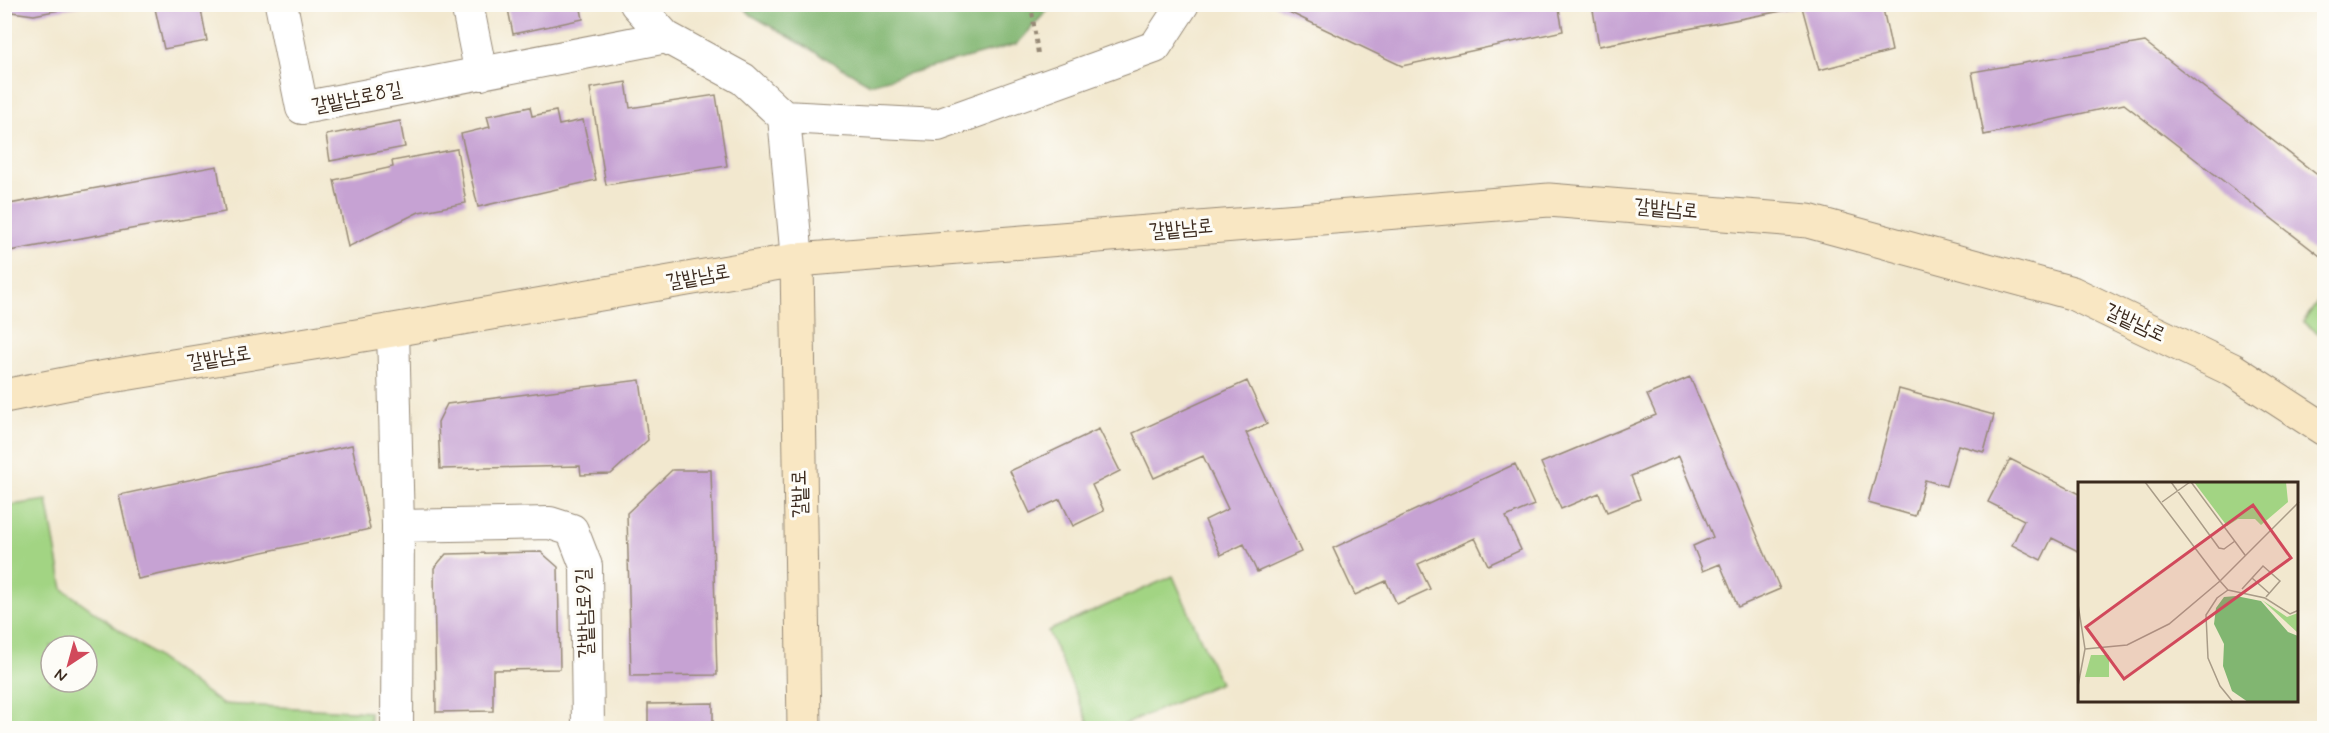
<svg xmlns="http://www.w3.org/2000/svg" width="2329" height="733" viewBox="0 0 2329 733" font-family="Mynerve,'Poor Story',sans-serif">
<rect width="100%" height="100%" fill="#fdfcf7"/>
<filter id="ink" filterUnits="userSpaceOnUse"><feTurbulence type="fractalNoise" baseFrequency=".0167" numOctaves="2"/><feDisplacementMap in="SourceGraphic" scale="12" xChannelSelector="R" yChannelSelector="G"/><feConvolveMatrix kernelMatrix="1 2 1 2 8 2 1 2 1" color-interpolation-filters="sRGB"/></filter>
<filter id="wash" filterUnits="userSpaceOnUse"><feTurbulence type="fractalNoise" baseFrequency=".008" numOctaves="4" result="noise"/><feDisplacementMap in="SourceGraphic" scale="24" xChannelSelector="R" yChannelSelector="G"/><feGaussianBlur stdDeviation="1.35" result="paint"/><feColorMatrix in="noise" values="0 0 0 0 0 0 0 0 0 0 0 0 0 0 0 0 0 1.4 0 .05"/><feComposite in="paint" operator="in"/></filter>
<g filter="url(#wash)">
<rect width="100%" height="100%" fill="#f2e8cf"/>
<!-- green -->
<path fill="#a2d483" stroke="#6e7f50" stroke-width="1.5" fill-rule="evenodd" d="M 2324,293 L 2324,337 L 2303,322 Z
M 47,500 L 63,589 L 222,704 L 370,712 L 370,728 L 5,728 L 5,506 ZM 51,646 L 87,646 L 87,682 L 51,682 Z
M 1173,576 L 1220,683 L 1116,728 L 1091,728 L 1048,631 Z"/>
<!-- forest -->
<path fill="#81b671" stroke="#5e7048" stroke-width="1.5" d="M 741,5 L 1052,5 L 1017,44 L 870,84 L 751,15 Z"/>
<g id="blocks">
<!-- building -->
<path fill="#c6a2d3" d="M 4,4 L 80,4 L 80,6 L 34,15 L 4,11 Z
M 154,4 L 200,4 L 207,41 L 164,49 Z
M 507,4 L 580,4 L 583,19 L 513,34 Z
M 1272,4 L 1558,4 L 1563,31 L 1402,66 Z
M 1592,4 L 1882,4 L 1892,51 L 1819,70 L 1802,7 L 1599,46 Z
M 2145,42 L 2324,180 L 2324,250 L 2320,256 L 2124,104 L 1984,135 L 1972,72 Z
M 626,82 L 630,108 L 716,95 L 727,166 L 606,185 L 590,88 Z
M 530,107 L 532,116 L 556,111 L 559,125 L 583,120 L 596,180 L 478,207 L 461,134 L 490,127 L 487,116 Z
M 400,121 L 405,147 L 330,161 L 326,135 Z
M 457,149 L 466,203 L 419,212 L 348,247 L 334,180 L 393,167 L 392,161 Z
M 217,166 L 225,212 L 4,252 L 4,205 Z
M 1690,377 L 1780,589 L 1738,607 L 1720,564 L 1703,571 L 1693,546 L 1713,537 L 1679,456 L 1631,476 L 1640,499 L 1607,512 L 1599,493 L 1561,509 L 1541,463 L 1656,415 L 1647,395 Z
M 640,380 L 648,440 L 611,474 L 581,475 L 580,466 L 440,469 L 438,422 L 447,404 Z
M 1247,381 L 1267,424 L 1246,433 L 1301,552 L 1257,572 L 1244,544 L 1221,555 L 1205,520 L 1228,509 L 1203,456 L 1154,478 L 1133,433 Z
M 1899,389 L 1994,415 L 1984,452 L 1958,445 L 1946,486 L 1925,480 L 1915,516 L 1868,503 Z
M 1099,429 L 1120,471 L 1092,485 L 1104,511 L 1073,526 L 1060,499 L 1030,513 L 1010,471 Z
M 352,445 L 370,529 L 138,579 L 119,495 Z
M 2010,459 L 2080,494 L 2080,552 L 2052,538 L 2041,560 L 2012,545 L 2024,520 L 1988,502 Z
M 1515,464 L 1534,505 L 1506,517 L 1521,550 L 1488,565 L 1475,538 L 1418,564 L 1430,589 L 1397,604 L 1386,581 L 1355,595 L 1333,548 Z
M 672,470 L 711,470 L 717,675 L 631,676 L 627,513 Z
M 541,552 L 558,567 L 560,669 L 493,670 L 493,711 L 436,712 L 434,568 L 446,554 Z
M 713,703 L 713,728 L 648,728 L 648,704 Z"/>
</g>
</g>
<g filter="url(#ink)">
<use href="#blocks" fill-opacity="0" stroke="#968976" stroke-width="1.5"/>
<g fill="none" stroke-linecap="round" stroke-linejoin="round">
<defs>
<path id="street" d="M 281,4 L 302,108 L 666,37
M 467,4 L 481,74
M 636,4 L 666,37 L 743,79 L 784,117 L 797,260
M 784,117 L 938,125 L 1155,47 L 1183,4
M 393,330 L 398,526 L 397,728
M 398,526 L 550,523 L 572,530 L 586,566 L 588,728"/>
<path id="secondary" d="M 797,260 L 804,728
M 4,396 L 75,382 L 393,330 L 797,260 L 1549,200 L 1808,221 L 2072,293 L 2233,370 L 2324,429"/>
</defs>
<!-- street casing -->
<use href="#street" stroke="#968976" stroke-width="34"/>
<!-- secondary casing -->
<use href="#secondary" stroke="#968976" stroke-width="35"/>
<!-- path -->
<path stroke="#968976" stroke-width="4" stroke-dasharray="4.5 4.5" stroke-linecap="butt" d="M 1031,4 L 1038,54"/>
<!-- street -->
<use href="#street" stroke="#fff" stroke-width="32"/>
<!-- secondary -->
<use href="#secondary" stroke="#f9e7c3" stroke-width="33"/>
</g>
</g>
<g text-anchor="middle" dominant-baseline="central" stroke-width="6" stroke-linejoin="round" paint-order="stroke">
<!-- street labels -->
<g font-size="20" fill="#3b2a1e" stroke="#fdfcf7">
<text transform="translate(357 98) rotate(-11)">갈밭남로8길</text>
<text transform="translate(1666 209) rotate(5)">갈밭남로</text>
<text transform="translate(1181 229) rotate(-5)">갈밭남로</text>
<text transform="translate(698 277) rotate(-10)">갈밭남로</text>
<text transform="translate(2135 323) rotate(25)">갈밭남로</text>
<text transform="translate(219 358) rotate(-9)">갈밭남로</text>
<text transform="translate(800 494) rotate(-91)">갈밭로</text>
<text transform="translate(585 613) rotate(-92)">갈밭남로9길</text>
</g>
</g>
<!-- overview -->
<g transform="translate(2078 482)">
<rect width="220" height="220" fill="#f2e8cf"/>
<path d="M 116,0 L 208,0 L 210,20 L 183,43 L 177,37 L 160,37 L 149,44 ZM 184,118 L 209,135 L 220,131 L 220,151 ZM 13,173 L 31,173 L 31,195 L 7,195 Z" fill="#a2d483"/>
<path d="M 158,114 L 183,119 L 210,150 L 220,154 L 220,220 L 170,220 L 154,209 L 145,184 L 146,162 L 136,142 L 138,126 L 146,115 Z" fill="#81b671"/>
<path fill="none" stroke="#a99c88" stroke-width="1.5" d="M 67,0 L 142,99M 93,0 L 141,66 L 146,67 L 157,59M 113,0 L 167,73M 84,20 L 112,0M 174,96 L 191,111M 142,99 L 150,108 L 187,116 L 212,132 L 221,128M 164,107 L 185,84 L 202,99 L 188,115M 150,108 L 139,116 L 128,133 L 130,176 L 142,204 L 155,220M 0,122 L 7,167 L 0,204M 7,167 L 49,163 L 91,142 L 142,99 L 221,20"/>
<path fill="#d1495b" fill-opacity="0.15" stroke="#d1495b" stroke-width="3" d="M 175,23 L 213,76 L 46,197 L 8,145 Z"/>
<rect width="220" height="220" fill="none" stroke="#3b2a1e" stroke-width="3"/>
</g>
<!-- margin -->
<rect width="2329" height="733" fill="none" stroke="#fdfcf7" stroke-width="24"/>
<!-- north arrow -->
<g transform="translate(69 664) rotate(216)"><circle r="28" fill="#fdfcf7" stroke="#afa8a0" stroke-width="1.5"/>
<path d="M0-4.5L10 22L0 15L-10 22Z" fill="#d1495b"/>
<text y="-9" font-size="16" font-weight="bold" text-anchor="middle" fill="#3b2a1e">N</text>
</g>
</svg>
